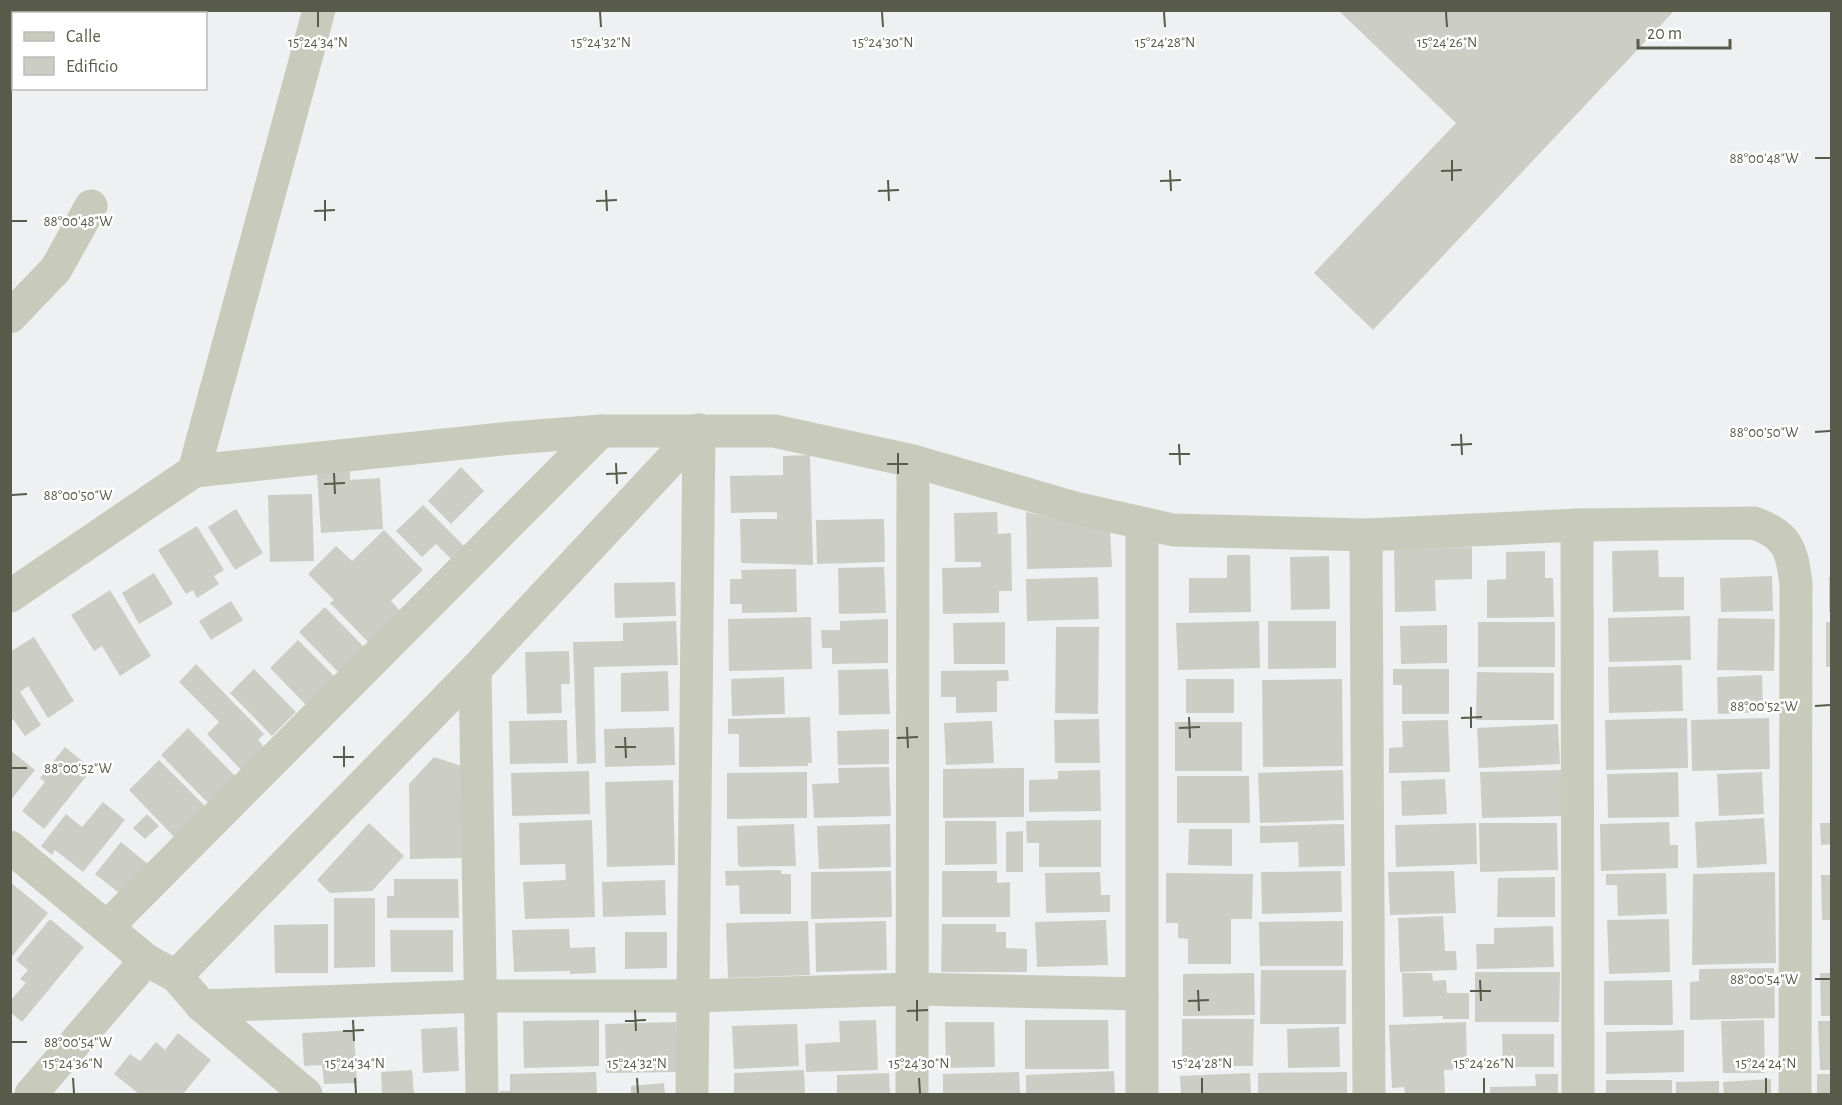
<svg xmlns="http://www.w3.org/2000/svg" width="1842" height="1105" viewBox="0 0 1842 1105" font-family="'Alegreya Sans',sans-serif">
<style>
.building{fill:#cccec6}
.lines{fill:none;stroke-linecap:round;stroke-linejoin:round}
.minor{stroke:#c8cbbc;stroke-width:33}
.ticks{fill:none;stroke:#585b49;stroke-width:2}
.ticks-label{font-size:15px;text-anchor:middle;fill:#585b49;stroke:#fff;stroke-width:5;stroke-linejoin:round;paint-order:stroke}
</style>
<rect width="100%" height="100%" fill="#eff0f1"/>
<!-- building -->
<g class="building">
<path d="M1338 10H1675L1373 330 1314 273 1456 123Z"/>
<path d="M810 455 813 565 741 563 740 519H777V512L731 513 730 476 783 475V456Z"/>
<path d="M461 467 484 491 451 524 428 501Z"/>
<path d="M350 471V480L380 478 383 529 321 533 317 474Z"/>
<path d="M312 494 314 561 270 562 268 495Z"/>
<path d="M423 505 465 547 452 560 436 544 422 557 396 531Z"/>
<path d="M236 509 263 553 235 570 208 527Z"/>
<path d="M997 512 998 534 1011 533 1012 591H999V613L943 614 942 568 981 567V562H955L954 513Z"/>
<path d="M1026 512 1110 531 1112 567 1027 569Z"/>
<path d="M884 519 885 562 817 564 816 520Z"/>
<path d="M197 526 224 570 214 576 219 584 197 598 193 590 186 594 158 550Z"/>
<path d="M384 530 423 570 391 601 403 614 371 645 330 603 334 600 308 574 336 546 352 561Z"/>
<path d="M1472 547V579L1435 580 1436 611 1395 612 1394 549Z"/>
<path d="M1658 550 1659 577H1684V610L1613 612 1612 551Z"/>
<path d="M1545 551V578H1553L1554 617 1487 618V580L1506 579V552Z"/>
<path d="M1227 555H1250L1251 612 1189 613V578H1227Z"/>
<path d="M1329 556 1330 609 1291 610 1290 557Z"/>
<path d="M884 567 886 613 839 614 838 568Z"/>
<path d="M796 569 797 612 742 613V604H730V579H742L741 570Z"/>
<path d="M154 573 173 604 139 624 122 593Z"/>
<path d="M1772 576 1773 611 1721 612 1720 578Z"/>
<path d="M1098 577 1099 619 1027 621 1026 579Z"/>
<rect x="1829" y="577" width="3" height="35"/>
<path d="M675 582 676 616 615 618 614 583Z"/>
<path d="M110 590 151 656 120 676 102 646 94 651 71 615Z"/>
<path d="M231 601 243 620 211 640 199 621Z"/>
<path d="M325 607 368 651 342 676 299 632Z"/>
<path d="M1690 616 1691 660 1609 662 1608 618Z"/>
<path d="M811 617 812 669 729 671 728 619Z"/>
<path d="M1718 618 1775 619 1774 671 1717 670Z"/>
<path d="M888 619V663L832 664V648H822L821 630H840V621Z"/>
<path d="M676 621 678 665 594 667 596 763 577 764 573 642 623 641V623Z"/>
<path d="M1259 621 1260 668 1178 670 1176 623Z"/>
<path d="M1268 621H1336V668L1268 669Z"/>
<path d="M1005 622V664H954L953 623Z"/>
<rect x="1478" y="622" width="77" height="45"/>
<rect x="1826" y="622" width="6" height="45"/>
<path d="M1447 625V663L1401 664 1400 626Z"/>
<path d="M1056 627H1099L1098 714 1055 713Z"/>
<path d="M34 637 74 701 48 718 28 686 20 692 41 725 25 736 13 719 10 721V652Z"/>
<path d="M298 640 339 681 311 710 270 668Z"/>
<path d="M569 651 570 684H561L562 713 527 714 525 652Z"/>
<path d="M196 664 264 734 258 740 265 748 242 771 207 734 219 722 179 682Z"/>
<path d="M1682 665 1683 711 1609 713 1608 667Z"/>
<path d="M254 669 296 712 272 736 230 693Z"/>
<path d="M888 669 890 714 839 715 838 670Z"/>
<path d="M1393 669H1449V714H1402V685H1393Z"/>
<path d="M1008 670 1009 681H997V712L956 713V697H941V671Z"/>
<path d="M668 671 669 711 621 712V673Z"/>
<path d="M1477 672 1554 673V720H1476Z"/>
<path d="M1762 675 1763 712 1718 714 1717 677Z"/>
<path d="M784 677 785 714 732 716 731 679Z"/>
<rect x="1186" y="679" width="48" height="34"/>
<path d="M1342 679 1343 766 1263 767 1262 680Z"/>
<path d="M810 717 812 763H808V766L739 767V734H728V719Z"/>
<path d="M1687 718 1688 768 1606 770 1605 720Z"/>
<path d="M1769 718 1770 769 1692 771 1691 720Z"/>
<path d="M1099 719 1100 763H1055L1054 720Z"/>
<path d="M567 720 568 763 510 764 509 721Z"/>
<path d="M1448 720 1450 772 1389 773V748L1403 747 1402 721Z"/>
<path d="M992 721 994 763 946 765 944 723Z"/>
<rect x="1175" y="722" width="67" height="49"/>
<path d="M1558 724 1560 764 1479 768 1477 728Z"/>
<path d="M674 727 675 765 605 767 604 729Z"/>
<path d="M188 728 239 780 212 807 161 755Z"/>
<path d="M889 729V764L838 765 837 731Z"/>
<path d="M65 747 92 769 44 829 22 811 45 782 40 778Z"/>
<path d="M10 750 35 770 10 801Z"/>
<path d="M434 757 462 766 463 858 410 859 409 784Z"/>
<path d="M159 760 208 809 177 840 129 790Z"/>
<path d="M889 767 891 816 814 818 812 784 839 783 838 768Z"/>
<path d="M1024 768V817L943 818V769Z"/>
<path d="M1100 770 1101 811 1029 812V780L1058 779V771Z"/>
<path d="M1343 770 1344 820 1260 823 1258 773Z"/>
<path d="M1563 770 1564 816 1482 818 1480 772Z"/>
<path d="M589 771 590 814 512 816 511 773Z"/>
<path d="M807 772V818L727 819V773Z"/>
<path d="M1678 772 1679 817 1608 818 1607 774Z"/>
<path d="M1762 772 1764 814 1719 816 1717 774Z"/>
<path d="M1177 776H1249L1250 823H1177Z"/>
<path d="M1445 779 1447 814 1402 816 1401 781Z"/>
<path d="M673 780 675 865 607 867 605 782Z"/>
<path d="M103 802 125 820 83 872 55 850 52 855 41 846 66 814 82 827Z"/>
<path d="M147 814 159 826 145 839 133 828Z"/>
<path d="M1764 818 1767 864 1697 868 1695 822Z"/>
<path d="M592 820 595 917 525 919 523 882 566 880 565 864 520 865 519 823Z"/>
<path d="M1101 820V867H1039V843H1027L1026 821Z"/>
<path d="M945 821H996L997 864 945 865Z"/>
<path d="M1669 822 1670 845H1678V868L1601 871 1600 824Z"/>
<path d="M369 823 404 856 372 891 330 893 317 880Z"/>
<path d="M1476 823 1477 864 1396 867 1395 825Z"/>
<path d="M1479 823H1557L1558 870 1480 872Z"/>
<path d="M1820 823H1832V844L1821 845Z"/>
<path d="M794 824 796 866 741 867 738 865 737 826Z"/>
<path d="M890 824 891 867 819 869 817 826Z"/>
<path d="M1344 824 1345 866 1299 867 1298 842 1260 843V826Z"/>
<path d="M1189 829H1232V866L1188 865Z"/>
<path d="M1023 831V872H1006V832Z"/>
<path d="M121 842 149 865 124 897 95 874Z"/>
<path d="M781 870V874H791V914H740L739 885 726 886 725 871Z"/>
<path d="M891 871 892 917 811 919V872Z"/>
<path d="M942 871H997V883L1010 882V917H942Z"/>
<path d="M1341 871 1342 912 1262 914 1261 872Z"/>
<path d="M1454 871 1456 913 1390 915 1388 872Z"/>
<path d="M1100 872 1101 895H1110V912L1046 913 1045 873Z"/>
<path d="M1775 872 1776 963 1692 965 1693 874Z"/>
<path d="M1166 873 1253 874 1252 919H1231V964H1188V939L1178 938V923H1166Z"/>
<path d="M1666 873 1667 914 1618 916 1617 885H1606V874Z"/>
<path d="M1821 875H1832V920H1822Z"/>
<path d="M1555 877V917H1497L1498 878Z"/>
<path d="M394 879H458L459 918H387V896H394Z"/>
<path d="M665 880 666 915 603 917 602 882Z"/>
<path d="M10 882 48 913 10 959Z"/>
<path d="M334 898H375V967L334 968Z"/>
<path d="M1443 916 1445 951H1456L1457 970 1400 972 1398 918Z"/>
<path d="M50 919 84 947 22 1022 10 1012V1001L26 983 20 979 28 970 16 960Z"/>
<path d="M1669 919 1670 972 1609 974 1607 920Z"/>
<path d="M1106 920 1108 965 1037 967 1035 922Z"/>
<path d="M808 921 810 975 728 978 726 923Z"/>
<path d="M886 921 887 970 816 972 815 923Z"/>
<path d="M1343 921V966H1260L1259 922Z"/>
<path d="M328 924V973H275L274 925Z"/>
<path d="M942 924H996V932H1006V948L1027 949V972H941Z"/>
<path d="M1553 926 1554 967 1477 969 1476 944H1494V928Z"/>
<path d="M569 929 570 948 595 947 596 973 570 974V971L514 972 512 930Z"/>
<path d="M390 930H453V972H391Z"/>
<path d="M625 932H667V968L625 969Z"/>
<path d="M1774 968 1775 1018 1690 1020V982L1699 981V969Z"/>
<path d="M1261 970H1346V1024H1260Z"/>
<path d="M1475 972H1560L1559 1022H1475Z"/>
<path d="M1254 973 1255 1015 1183 1016V974Z"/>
<path d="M1402 973H1432L1433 981 1446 980 1447 993H1469V1019H1443V1016L1403 1017Z"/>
<path d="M1820 973H1832V1016H1821Z"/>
<path d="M1672 980 1673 1025H1604V981Z"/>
<path d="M1182 1019H1254L1253 1066H1182Z"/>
<path d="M599 1020V1066L524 1068 523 1021Z"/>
<path d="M876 1020 878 1070 806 1072 805 1044 840 1042 839 1021Z"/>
<path d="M1025 1020H1108L1109 1069H1025Z"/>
<path d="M1764 1020 1765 1073H1723L1721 1021Z"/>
<path d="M1818 1021H1832V1070H1820Z"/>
<path d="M676 1022 677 1072 606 1073 605 1024Z"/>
<path d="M945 1022H994L995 1067 946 1068Z"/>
<path d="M1466 1022 1467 1069 1444 1070 1445 1094H1405L1404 1087 1392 1088 1389 1025Z"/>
<path d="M797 1024 799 1066 734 1069 732 1026Z"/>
<path d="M457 1027 459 1071 423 1073 421 1029Z"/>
<path d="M1339 1027 1340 1067 1288 1068 1287 1029Z"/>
<path d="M354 1030 357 1083 324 1084 322 1065 304 1066 302 1033Z"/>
<path d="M1684 1030V1072L1606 1074V1032Z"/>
<path d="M178 1033 211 1060 183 1094H139L114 1074 130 1054 140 1061 156 1042 165 1050Z"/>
<path d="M1502 1034H1554V1067H1503Z"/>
<path d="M412 1070 414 1094H382L381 1072Z"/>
<path d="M804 1070 805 1094H734V1073Z"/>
<path d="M1114 1071 1115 1094H1026V1075Z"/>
<path d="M596 1072 597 1094H500V1091H510V1074Z"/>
<path d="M1019 1072 1020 1094H943V1074Z"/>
<path d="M1347 1072V1094H1258V1073Z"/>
<path d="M889 1073 890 1094H837V1075Z"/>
<path d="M1250 1073 1251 1094H1181L1180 1076Z"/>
<path d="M1535 1074H1558V1094H1490V1087L1536 1086Z"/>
<rect x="1817" y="1074" width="15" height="20"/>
<path d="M1771 1079V1094H1724L1723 1082Z"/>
<rect x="1606" y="1080" width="66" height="14"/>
<path d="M1719 1081V1094H1676V1082Z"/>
<path d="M664 1083 665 1094H631V1086Z"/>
</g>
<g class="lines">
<!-- minor -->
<g class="minor">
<path d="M10 317 56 269 91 206"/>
<path d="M194 471 512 438 601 431H774L913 461 1075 508 1173 530 1366 535 1577 525 1754 523C1788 535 1792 550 1796 584L1795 1094"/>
<path d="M1577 525 1578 1094"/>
<path d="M1366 535 1369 1094"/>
<path d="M10 596 194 471 319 10"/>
<path d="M475 670 482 1094"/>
<path d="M10 847 146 960 176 976 202 1006 306 1094"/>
<path d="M108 926 601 431"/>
<path d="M176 976 475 670 699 430"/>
<path d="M202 1006 481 996H692L912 989 1142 994"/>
<path d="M31 1094 146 960"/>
<path d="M692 1094 699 430"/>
<path d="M912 1094 913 461"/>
<path d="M1142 1094V525"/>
</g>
</g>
<!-- ticks -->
<path class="ticks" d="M318 12V27M600 12 601 27M882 12 883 27M1164 12 1165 27M1446 12 1447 27M1815 158H1830M1452 160V181M1170 170 1171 191M1441 171 1462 170M888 180 889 201M1160 181 1181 180M606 190 607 211M878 191 899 190M325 200V221M596 201 617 200M314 211 335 210M12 221H27M1815 432 1830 431M1461 434 1462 455M1179 444 1180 465M1451 445 1472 444M898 453V474M1169 454H1190M616 463 617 484M887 464H908M334 473 335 494M606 474 627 473M324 484 345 483M12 495 27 494M1815 706 1830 705M1471 707V728M1189 717 1190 738M1461 718 1482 717M907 727 908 748M1179 728 1200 727M625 737 626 758M897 738 918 737M344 746V767M615 747H636M333 757H354M12 768H27M1815 979H1830M1480 980 1481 1001M1198 990 1199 1011M1470 991H1491M917 1000V1021M1188 1001 1209 1000M635 1010 636 1031M907 1011 928 1010M353 1020 354 1041M625 1021 646 1020M343 1031 364 1030M12 1042H27M73 1078 74 1093M355 1078 356 1093M637 1078 638 1093M919 1078 920 1093M1202 1078V1093M1484 1078V1093M1766 1078V1093"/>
<g class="ticks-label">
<text x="318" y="47">15°24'34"N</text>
<text x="601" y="47">15°24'32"N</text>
<text x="883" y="47">15°24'30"N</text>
<text x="1165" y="47">15°24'28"N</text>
<text x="1447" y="47">15°24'26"N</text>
<text x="1764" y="163">88°00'48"W</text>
<text x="78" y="226">88°00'48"W</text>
<text x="1764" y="437">88°00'50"W</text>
<text x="78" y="500">88°00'50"W</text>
<text x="1764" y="711">88°00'52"W</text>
<text x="78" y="773">88°00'52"W</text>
<text x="1764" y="984">88°00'54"W</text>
<text x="78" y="1047">88°00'54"W</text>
<text x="73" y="1068">15°24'36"N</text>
<text x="355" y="1068">15°24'34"N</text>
<text x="637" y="1068">15°24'32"N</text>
<text x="919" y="1068">15°24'30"N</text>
<text x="1202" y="1068">15°24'28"N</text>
<text x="1484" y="1068">15°24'26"N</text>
<text x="1766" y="1068">15°24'24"N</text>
</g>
<!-- border -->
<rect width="1842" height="1105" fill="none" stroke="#585b49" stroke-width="24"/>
<!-- legend -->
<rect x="12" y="12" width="195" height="78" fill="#ffffff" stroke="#bcbdb6" stroke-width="1.5"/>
<rect x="24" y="32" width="30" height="9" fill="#c8cbbc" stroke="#bcbdb6" stroke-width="1.5"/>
<text x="66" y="42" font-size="18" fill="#585b49">Calle</text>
<rect x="24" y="57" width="30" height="18" fill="#cccec6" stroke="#bcbdb6" stroke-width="1.5"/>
<text x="66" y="72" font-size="18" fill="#585b49">Edificio</text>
<!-- scale -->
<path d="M1638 39v9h92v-9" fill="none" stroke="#585b49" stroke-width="3"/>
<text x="1647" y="39" font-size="18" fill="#585b49" stroke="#ffffff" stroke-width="4.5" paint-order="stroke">20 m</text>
</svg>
